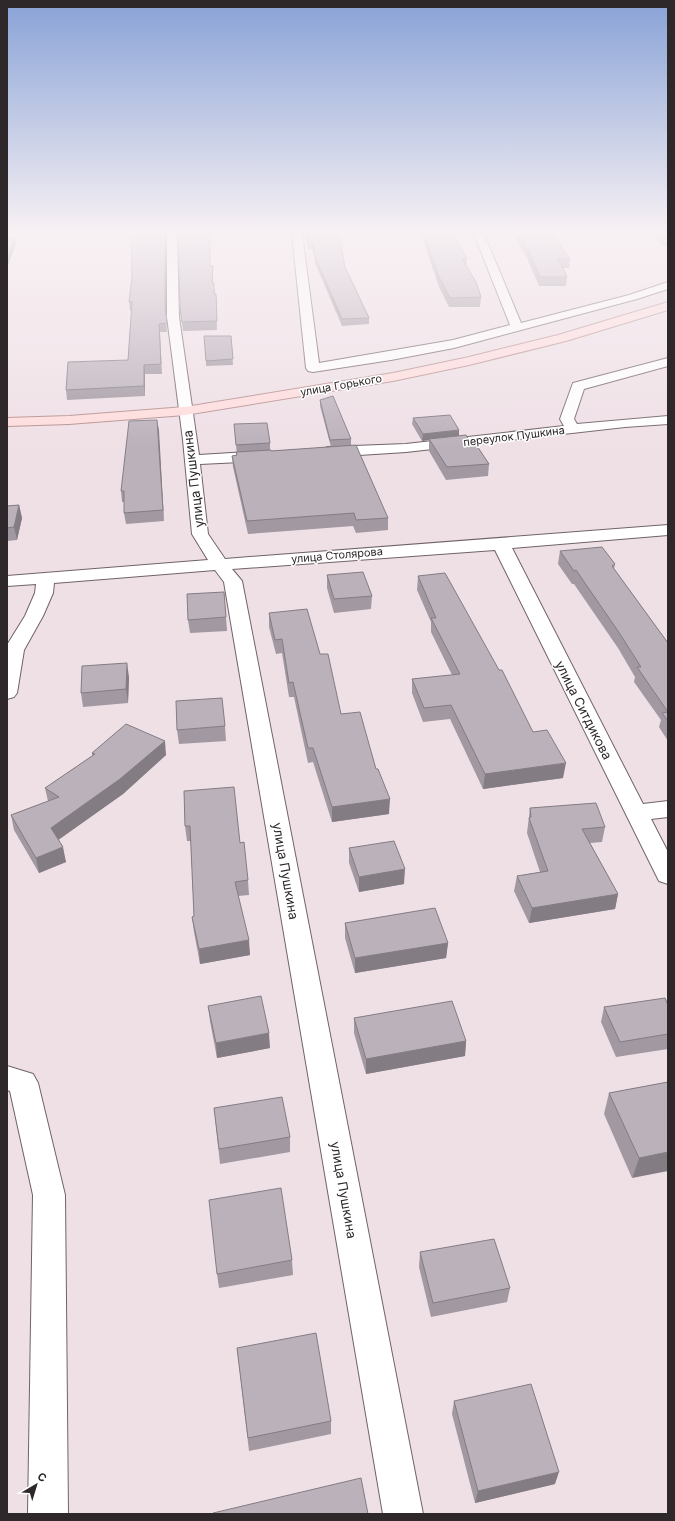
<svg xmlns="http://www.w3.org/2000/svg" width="675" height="1521" viewBox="0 0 675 1521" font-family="Inter,sans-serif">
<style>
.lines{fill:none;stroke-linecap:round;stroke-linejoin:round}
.minor-casing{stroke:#706368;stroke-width:2}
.major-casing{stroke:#b68f8f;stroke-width:2}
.minor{fill:#fff;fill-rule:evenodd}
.major{fill:#fdd;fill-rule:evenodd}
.wall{fill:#a198a1}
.shaded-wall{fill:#837c83}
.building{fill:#bbb1bb;stroke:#837c83}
.labels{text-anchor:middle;stroke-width:3;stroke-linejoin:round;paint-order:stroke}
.far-street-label{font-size:11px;fill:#2e282a;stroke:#fff}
.street-label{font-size:13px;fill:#2e282a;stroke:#fff}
</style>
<rect width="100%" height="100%" fill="#efe0e6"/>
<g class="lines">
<!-- minor casing -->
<g class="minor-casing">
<g id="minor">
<path d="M167 234H177L179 317 199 455 262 451 267 453 270 456 267 459 262 461 200 464 208 534 225 559 668 525V535L512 548 643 804 668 801V817L651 819 668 852V884L659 881 656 875 495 550 232 569 242 581 423 1514H383L224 582 215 570 54 583 53 593 43 616 24 650 17 693 14 697 7 699V645L25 616 35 593 36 584 7 586V576L208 560 192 534 183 440 167 317Z"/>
<path d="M292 234H302L319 363 453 340 510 325 474 234H484L521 323 629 295 668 282V289L637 299 454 348 391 360 313 372 308 371 306 368Z"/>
<path d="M668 358V366L584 389 574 419 577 424 668 416V424L625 427 406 452 328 457 323 455 320 452 323 449 328 447 406 444 564 426 560 419 573 383Z"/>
<path d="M7 1066 33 1074 38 1083 65 1195 68 1514H28L33 1195 10 1091 7 1090Z"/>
</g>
</g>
<!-- major casing -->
<g class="major-casing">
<path id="major" d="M668 302V310L566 341 469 365 393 381 185 415 69 424 7 426V418L69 416 185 407 393 373 469 357 558 335Z"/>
</g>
<!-- minor -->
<use href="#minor" class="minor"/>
<!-- major -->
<use href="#major" class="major"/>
</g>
<!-- wall -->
<g class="wall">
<path d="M178 234H210V266H213V283L215 294H216L217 330 183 331 180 308Z"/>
<path d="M306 234H339L345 267 369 318V324L342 326 315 263 313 249H308Z"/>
<path d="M421 234H455L458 242 467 259 466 266 481 297 480 307H449L439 287Z"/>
<path d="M514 234H551L570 259 569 268H563L567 277 566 286H539L528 261V259L517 242V239Z"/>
<path d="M652 234H668V246H663Z"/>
<path d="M132 277 166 315 167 332H160L162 374H145V396L67 400 66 390 128 360 132 311H130L129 302Z"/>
<path d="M231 336 233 365 206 366V361Z"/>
<path d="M320 400 351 439V445L388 518V530L356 533 353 526 248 534 233 467 232 456 237 455 234 424 270 443V450L271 451 331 447 320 406Z"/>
<path d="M413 418 459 435 471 443 489 464 488 476 446 480 429 451V440L422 441 412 424Z"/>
<path d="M157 420 164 521 126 524 124 513V502H122L121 491Z"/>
<path d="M19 505 22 518 17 540 7 541V506Z"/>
<path d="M560 551 615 564 614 569 668 643V741L659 727 661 720 634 682 635 677 618 648 574 584H572L558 564Z"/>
<path d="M327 575 372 596 371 609 334 613 327 588Z"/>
<path d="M418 576 533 732 563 778 483 789 450 719 423 722 412 693V679L452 675 431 632V622L417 590Z"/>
<path d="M269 613 320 654 341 714 389 814 332 822 313 762 308 763 294 697H289L282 653 276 654 269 627Z"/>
<path d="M226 617 227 631 190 633 188 620Z"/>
<path d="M129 677 128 703 83 707 81 693Z"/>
<path d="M225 726 226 741 179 744 177 730Z"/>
<path d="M92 753 166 755 123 794 58 840 66 862 39 873 14 830 11 815 48 801 45 788 92 756Z"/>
<path d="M184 791 240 843 248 880 249 895 238 896 250 955 200 964 194 932 192 917 194 916 191 841H187L185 826Z"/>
<path d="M530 808 605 827 602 842 590 843 618 894 615 909 529 923 514 891 517 876 540 872 527 833Z"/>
<path d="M349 848 404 884 359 892 349 863Z"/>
<path d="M345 923 448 943 446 958 355 973 345 938Z"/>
<path d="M668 1005V1049L616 1057 601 1022 604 1007Z"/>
<path d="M208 1006 270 1048 217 1058 210 1021Z"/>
<path d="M354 1018 466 1041 465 1056 366 1074 354 1033Z"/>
<path d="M668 1082 632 1178 604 1114 609 1093Z"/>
<path d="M214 1108 290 1137V1152L220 1164Z"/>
<path d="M420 1252 510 1288 507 1302 431 1317 419 1267Z"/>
<path d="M292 1260 293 1275 219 1288 217 1274Z"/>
<path d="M237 1348 331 1421V1434L249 1451Z"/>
<path d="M454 1401 555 1484 475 1503 452 1414Z"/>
</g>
<!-- shaded-wall -->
<g class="shaded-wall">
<path d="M165 234H166V317L165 308Z"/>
<path d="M15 238 16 244 7 268V258Z"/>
<path d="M213 266V291L212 283Z"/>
<path d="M216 294 217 303V330V321Z"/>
<path d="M144 365 145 374V396L144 386Z"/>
<path d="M157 420 159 430 164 521 163 510Z"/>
<path d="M459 430V436L429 439V440L422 441 423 434Z"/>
<path d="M19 505 22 518 17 540 14 527Z"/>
<path d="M127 663 129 677 128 703 126 689Z"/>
<path d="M165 741 166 755 123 794 54 843 51 828Z"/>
<path d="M566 763 563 778 483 789 485 774Z"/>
<path d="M390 799 389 814 332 822V807Z"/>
<path d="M63 847 66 862 39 873 36 858Z"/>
<path d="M405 869 404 884 359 892V877Z"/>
<path d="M618 894 615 909 529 923 532 908Z"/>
<path d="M249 940 250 955 200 964 199 949Z"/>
<path d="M448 943 446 958 355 973V958Z"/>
<path d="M269 1033 270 1048 217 1058 216 1043Z"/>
<path d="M466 1041 465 1056 366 1074V1059Z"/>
<path d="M668 1152V1171L632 1178 639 1158Z"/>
<path d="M559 1472 555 1484 475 1503 478 1491Z"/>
</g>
<!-- building -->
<g class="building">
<path d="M131 234H165V308L167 323 159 324 161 364 144 365V386L66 390 68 362 128 360 132 302H129L132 277Z"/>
<path d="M178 234H210V266H213L212 283H214V294H216L217 321 182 322 180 308Z"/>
<path d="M307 234H339L345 267 369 318 342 319 315 257 313 243H308Z"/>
<path d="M424 234H455L458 242 467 259H462L476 282 481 297 450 298 439 277Z"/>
<path d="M518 234H551L570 259H558L567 277H540L529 252H530Z"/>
<path d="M659 234H668V239H664Z"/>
<path d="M7 238H15L7 258Z"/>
<path d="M204 336H231L233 359 206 361Z"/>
<path d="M333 396 351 439 330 440 320 400Z"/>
<path d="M450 415 459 430 423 434 413 418Z"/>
<path d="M157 420 163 510 124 513V491H121L129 421Z"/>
<path d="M267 423 270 443 236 445 234 424Z"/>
<path d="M466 435 471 443H475L489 464 447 467 429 439Z"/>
<path d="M356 445 388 518 356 520 354 513 247 521 232 456 237 455 236 452 271 450V451Z"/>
<path d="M19 505 14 527 7 528V506Z"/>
<path d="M602 547 615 564 612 566 668 643V712L637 667H641L620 634 576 570 574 571 560 551Z"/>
<path d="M363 572 372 596 334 599 327 575Z"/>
<path d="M445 573 499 670H502L533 732 547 730 566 763 485 774 451 705 424 708 412 679 460 674 431 618H436L418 576Z"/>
<path d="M224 592 226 617 188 620 187 594Z"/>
<path d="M307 609 320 654H328L341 714 360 712 376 769H378L390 799 332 807 313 748H308L293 682 289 683 282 639 275 640 269 613Z"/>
<path d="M127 663 126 689 81 693 82 666Z"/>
<path d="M222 698 225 726 177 730 176 701Z"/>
<path d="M668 712V721L662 713Z"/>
<path d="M126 724 165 741 120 779 51 828 63 847 36 858 11 815 59 797 45 788 95 754 92 753Z"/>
<path d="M234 787 240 843 244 842 248 880 235 882 249 940 199 949 192 917 194 916 190 826H185L184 791Z"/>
<path d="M596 803 605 827 582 829 618 894 532 908 517 876 548 871 529 818 531 817 530 808Z"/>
<path d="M394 841 405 869 359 877 349 848Z"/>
<path d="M435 908 448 943 355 958 345 923Z"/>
<path d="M261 996 269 1033 216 1043 208 1006Z"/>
<path d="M665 998 668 1005V1034L620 1042 604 1007Z"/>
<path d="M452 1001 466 1041 366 1059 354 1018Z"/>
<path d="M668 1082V1152L639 1158 609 1093Z"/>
<path d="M282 1097 290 1137 219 1149 214 1108Z"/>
<path d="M281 1188 292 1260 217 1274 209 1200Z"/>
<path d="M494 1239 510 1288 433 1303 420 1252Z"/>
<path d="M316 1333 331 1421 248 1438 237 1348Z"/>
<path d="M531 1384 559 1472 478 1491 454 1401Z"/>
<path d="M361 1478 368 1514H213V1513Z"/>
</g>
<!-- sky -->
<linearGradient id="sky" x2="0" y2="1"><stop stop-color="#88a2d6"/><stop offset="0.52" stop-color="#f8f1f4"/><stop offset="1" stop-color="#f8f1f4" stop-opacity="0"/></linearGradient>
<rect width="675" height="447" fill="url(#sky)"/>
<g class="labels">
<!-- far-street labels -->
<g class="far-street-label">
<text transform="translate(341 385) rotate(-10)" y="4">улица Горького</text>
<text transform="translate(514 436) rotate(-7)" y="4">переулок Пушкина</text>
<text transform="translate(337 555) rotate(-5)" y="4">улица Столярова</text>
</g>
<!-- street labels -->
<g class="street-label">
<text transform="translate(193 479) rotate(-97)" y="5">улица Пушкина</text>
<text transform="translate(584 710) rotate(63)" y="5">улица Ситдикова</text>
<text transform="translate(286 871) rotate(80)" y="5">улица Пушкина</text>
<text transform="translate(344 1190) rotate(80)" y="5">улица Пушкина</text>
</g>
</g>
<!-- border -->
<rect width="675" height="1521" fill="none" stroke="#2e282a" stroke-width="16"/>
<!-- north arrow -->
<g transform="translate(36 1485) rotate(38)" stroke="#ffffff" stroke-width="3" paint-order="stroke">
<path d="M0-3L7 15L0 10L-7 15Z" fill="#2e282a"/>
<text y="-6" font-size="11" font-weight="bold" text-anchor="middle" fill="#2e282a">С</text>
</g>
</svg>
